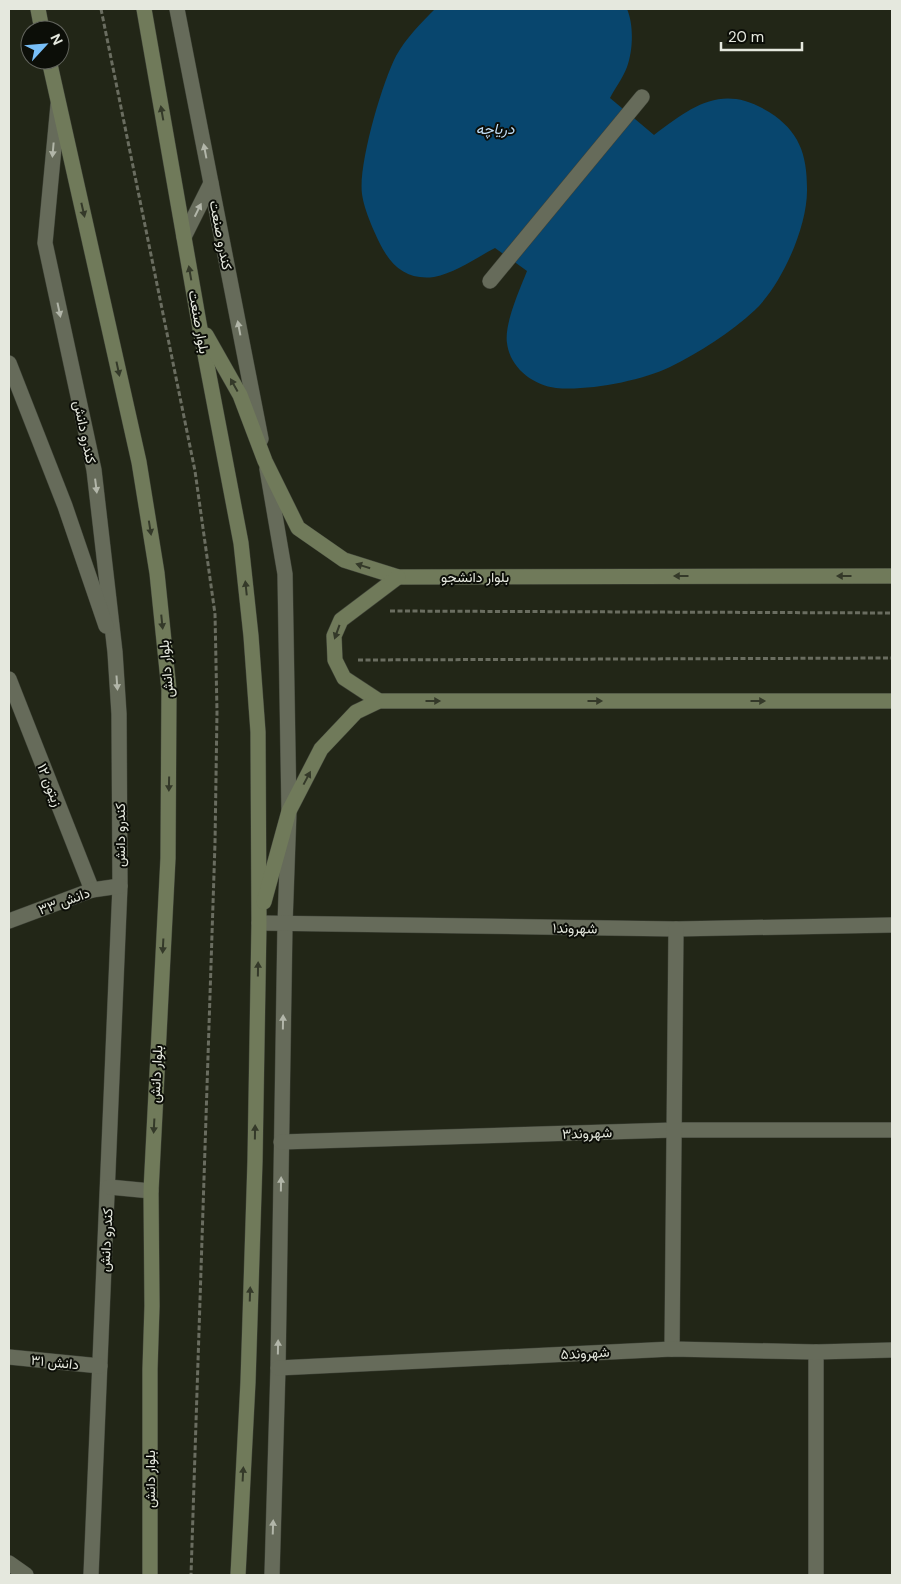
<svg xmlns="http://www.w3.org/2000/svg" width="901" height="1584" viewBox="0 0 901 1584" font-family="'DM Sans',Vazirmatn,sans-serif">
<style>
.water{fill:#08466e}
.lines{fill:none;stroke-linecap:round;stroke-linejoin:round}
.street-casing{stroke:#3f4338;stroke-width:16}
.secondary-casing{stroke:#3f4338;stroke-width:16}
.path{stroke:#6a6d60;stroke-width:3;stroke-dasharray:5 2.5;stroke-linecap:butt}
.street{stroke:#666b5a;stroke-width:15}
.secondary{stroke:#707a5a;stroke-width:15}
.oneway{fill:#343929}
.oneway2{fill:#b2b6a9}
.labels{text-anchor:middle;stroke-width:4;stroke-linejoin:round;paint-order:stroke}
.street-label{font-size:14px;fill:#e5e8de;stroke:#0c0e08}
.water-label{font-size:15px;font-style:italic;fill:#c1dff9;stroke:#0c0e08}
</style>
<rect width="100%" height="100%" fill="#222617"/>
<!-- water -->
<path class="water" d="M435 9H627C634 25 633 51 627 67 623 78 615 88 610 98L654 135C693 106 722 83 769 112 799 131 807 154 807 188 808 226 782 284 755 310 730 333 700 352 670 367 641 381 588 391 556 388 533 385 510 368 507 343 504 324 520 289 527 271L495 248C476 258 455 273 434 277 411 280 395 270 384 251 376 237 364 210 362 194 358 165 382 83 396 56 406 38 421 23 435 9Z"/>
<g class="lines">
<!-- street casing -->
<g class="street-casing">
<g id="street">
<path d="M177 9 261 439"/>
<path d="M58 105 45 243 94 470 115 652 119 714 120 886 91 1575"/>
<path d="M184 237 211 183"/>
<path d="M490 281 642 97"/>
<path d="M9 363 65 506 106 626"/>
<path d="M267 469 285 574 289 811 285 924 278 1368 272 1575"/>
<path d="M9 679 92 890"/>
<path d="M9 921 92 890 120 886"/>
<path d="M259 923 676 929 892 925"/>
<path d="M281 1142 674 1130H892"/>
<path d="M109 1187 151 1191"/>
<path d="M672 1349 676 929"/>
<path d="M816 1352V1575"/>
<path d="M9 1357 100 1366"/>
<path d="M278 1368 672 1349 816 1352 892 1350"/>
<path d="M9 1563 26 1575"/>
</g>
</g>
<!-- secondary casing -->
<g class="secondary-casing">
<g id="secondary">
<path d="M38 9 42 30"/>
<path d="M144 9 199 323 241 543 251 636 258 732 259 923 255 1161 248 1382 238 1575"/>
<path d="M49 60 139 462 157 573 169 690 168 858 151 1191 152 1306 150 1369V1575"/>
<path d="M206 335 240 395 265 461 298 528 344 560 398 577 892 576"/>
<path d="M379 701 344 678 335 660 334 636 341 620 398 577"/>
<path d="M264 902 289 811 321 749 356 712 379 701H892"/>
</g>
</g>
<!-- path -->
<g class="path">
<path d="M101 9 195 471 215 614 217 712 215 843 191 1575"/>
<path d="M390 611 892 613"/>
<path d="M358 660 892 658"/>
</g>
<!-- street -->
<use href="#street" class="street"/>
<!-- secondary -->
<use href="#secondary" class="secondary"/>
</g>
<!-- one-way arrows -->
<defs><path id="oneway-solid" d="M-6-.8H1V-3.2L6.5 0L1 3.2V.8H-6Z" transform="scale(1.25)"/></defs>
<g class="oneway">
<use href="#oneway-solid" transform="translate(162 113) rotate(-100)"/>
<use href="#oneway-solid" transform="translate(83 210) rotate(77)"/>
<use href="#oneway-solid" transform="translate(190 273) rotate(-100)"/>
<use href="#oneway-solid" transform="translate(118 369) rotate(78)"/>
<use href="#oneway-solid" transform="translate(234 385) rotate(-119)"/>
<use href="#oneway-solid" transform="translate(150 528) rotate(81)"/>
<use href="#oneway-solid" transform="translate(363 566) rotate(-163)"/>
<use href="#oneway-solid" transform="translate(681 576) rotate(180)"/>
<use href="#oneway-solid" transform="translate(844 576) rotate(180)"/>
<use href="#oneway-solid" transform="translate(246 588) rotate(-96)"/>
<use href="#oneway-solid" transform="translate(162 622) rotate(84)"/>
<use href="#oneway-solid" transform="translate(337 632) rotate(110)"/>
<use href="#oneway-solid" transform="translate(433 701)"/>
<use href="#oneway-solid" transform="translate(595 701)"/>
<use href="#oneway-solid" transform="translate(758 701)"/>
<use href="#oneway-solid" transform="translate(307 778) rotate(-62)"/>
<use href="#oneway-solid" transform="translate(169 784) rotate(91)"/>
<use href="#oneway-solid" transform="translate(163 946) rotate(93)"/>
<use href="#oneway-solid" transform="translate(258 969) rotate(-89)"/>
<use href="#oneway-solid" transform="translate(154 1126) rotate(93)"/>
<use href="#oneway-solid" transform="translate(255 1132) rotate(-89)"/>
<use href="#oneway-solid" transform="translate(250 1294) rotate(-88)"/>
<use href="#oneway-solid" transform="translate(243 1474) rotate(-87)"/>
</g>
<g class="oneway2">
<use href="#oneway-solid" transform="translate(53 150) rotate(95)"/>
<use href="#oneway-solid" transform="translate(205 151) rotate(-101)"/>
<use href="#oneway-solid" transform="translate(198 210) rotate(-64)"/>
<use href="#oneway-solid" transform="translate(59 310) rotate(78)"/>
<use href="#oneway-solid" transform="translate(239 328) rotate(-101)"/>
<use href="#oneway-solid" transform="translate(96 486) rotate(83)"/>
<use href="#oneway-solid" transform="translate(117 683) rotate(86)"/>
<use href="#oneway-solid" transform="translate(283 1022) rotate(-89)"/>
<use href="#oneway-solid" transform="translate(281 1184) rotate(-89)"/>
<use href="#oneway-solid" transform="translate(278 1347) rotate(-89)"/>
<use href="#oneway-solid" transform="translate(273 1527) rotate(-88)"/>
</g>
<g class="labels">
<!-- street labels -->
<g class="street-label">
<text transform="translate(221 235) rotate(79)" y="5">کندرو صنعت</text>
<text transform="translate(199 322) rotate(80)" y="5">بلوار صنعت</text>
<text transform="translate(85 432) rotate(78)" y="5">کندرو دانش</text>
<text x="475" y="582">بلوار دانشجو</text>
<text transform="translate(166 669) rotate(-95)" y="5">بلوار دانش</text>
<text transform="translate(50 785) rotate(68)" y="5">زیتون ۱۲</text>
<text transform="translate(120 835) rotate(-90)" y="5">کندرو دانش</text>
<text transform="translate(64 901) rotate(-20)" y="5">دانش ۳۳</text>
<text transform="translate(575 928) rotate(1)" y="5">شهروند۱</text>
<text transform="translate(156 1074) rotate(-87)" y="5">بلوار دانش</text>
<text transform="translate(587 1133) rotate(-2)" y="5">شهروند۳</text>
<text transform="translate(106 1240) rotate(-87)" y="5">کندرو دانش</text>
<text transform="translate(585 1353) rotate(-3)" y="5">شهروند۵</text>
<text transform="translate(55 1362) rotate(6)" y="5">دانش ۳۱</text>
<text transform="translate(150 1479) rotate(-90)" y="5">بلوار دانش</text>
</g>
<!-- water labels -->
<g class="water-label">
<text x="495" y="134">دریاچه</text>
</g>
</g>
<!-- border -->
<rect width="901" height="1584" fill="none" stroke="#e5e8de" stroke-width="20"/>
<!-- north arrow -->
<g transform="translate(45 45) rotate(64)"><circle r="24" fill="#0c0e08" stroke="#63655e"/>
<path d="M0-4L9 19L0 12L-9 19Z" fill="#78bff8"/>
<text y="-8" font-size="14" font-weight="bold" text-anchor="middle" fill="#e5e8de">N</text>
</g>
<!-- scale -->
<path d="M721 42v8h81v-8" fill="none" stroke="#e5e8de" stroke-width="2.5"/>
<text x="728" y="42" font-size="15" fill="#e5e8de" stroke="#0c0e08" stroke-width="4" paint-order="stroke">20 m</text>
</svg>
